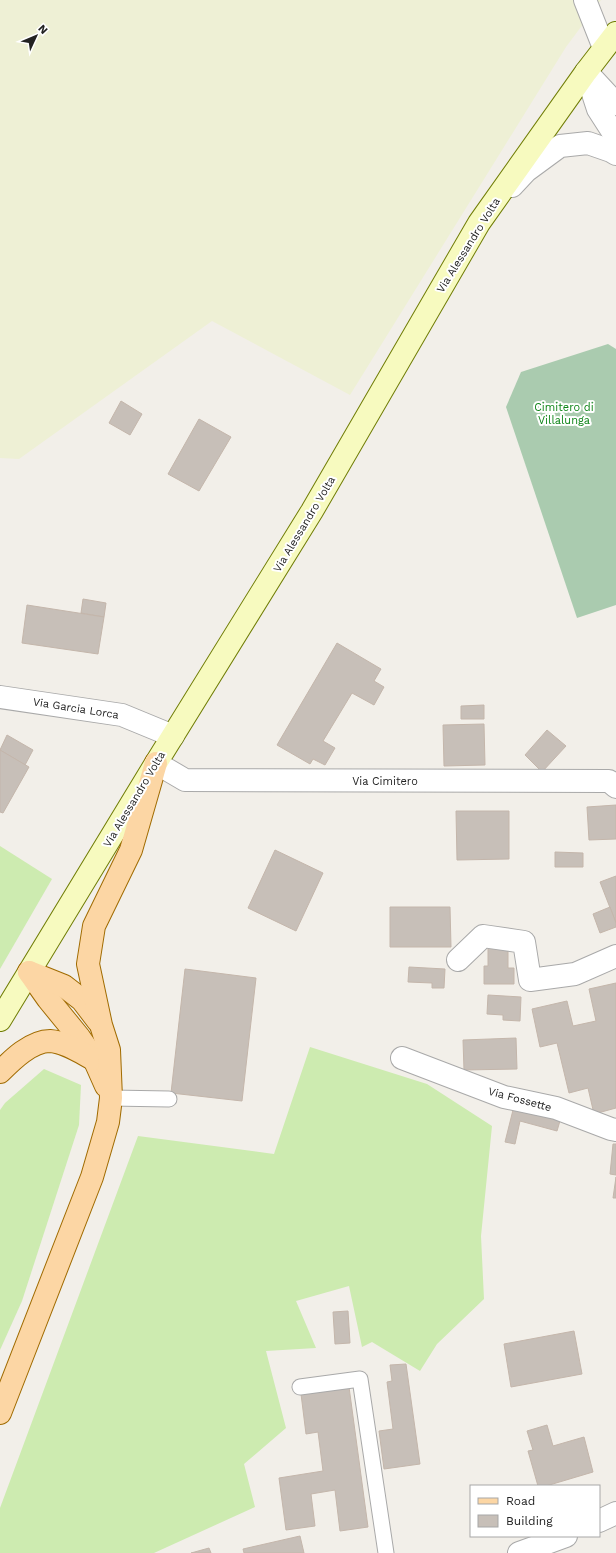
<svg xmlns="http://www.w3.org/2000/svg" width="616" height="1553" viewBox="0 0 616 1553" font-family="'Work Sans',sans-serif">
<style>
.farmland{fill:#eef0d5}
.grass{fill:#cdebb0}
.cemetery{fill:#aacbaf}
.building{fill:#c7bfb8;stroke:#c4b6ab}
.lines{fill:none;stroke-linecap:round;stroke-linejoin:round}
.lane-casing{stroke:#a9a9a9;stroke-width:17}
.street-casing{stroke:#a9a9a9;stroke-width:24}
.secondary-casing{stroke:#707d05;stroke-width:24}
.primary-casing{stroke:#a06b00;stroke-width:24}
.lane{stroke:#fff;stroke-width:15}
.street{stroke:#fff;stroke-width:22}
.secondary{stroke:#f7fabf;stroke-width:22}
.primary{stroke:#fcd6a4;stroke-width:22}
.labels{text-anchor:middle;stroke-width:4;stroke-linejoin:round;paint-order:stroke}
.street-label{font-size:11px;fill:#222;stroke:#fff}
.park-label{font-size:11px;fill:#0c8416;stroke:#fff}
</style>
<rect width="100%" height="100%" fill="#f2efe9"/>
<!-- farmland -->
<path class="farmland" d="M0 0H601L566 47 350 395 212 321 19 459 0 458Z"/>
<!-- grass -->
<g class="grass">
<path d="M0 846 52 879 0 969Z"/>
<path d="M310 1047 427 1084 492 1126 481 1236 484 1299 437 1344 420 1371 372 1342 362 1347 349 1286 296 1301 316 1348 266 1351 286 1428 244 1464 255 1507 154 1553H0V1508L138 1136 274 1154Z"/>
<path d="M44 1069 81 1085 79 1125 22 1301 0 1350V1110L5 1103Z"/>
</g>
<!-- cemetery -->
<path class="cemetery" d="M608 344 616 349V605L577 618 506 407 521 372Z"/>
<!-- building -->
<g class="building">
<path d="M121 401 142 414 130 435 109 423Z"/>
<path d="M199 419 231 437 199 491 168 474Z"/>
<path d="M83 599 106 603 104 617 81 613Z"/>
<path d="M27 605 104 617 98 654 22 643Z"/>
<path d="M337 643 381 669 374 681 384 687 374 705 352 693 323 741 335 748 325 765 313 759 310 764 277 745Z"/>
<path d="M484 705V719H461V706Z"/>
<path d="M484 724 485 765 444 766 443 725Z"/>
<path d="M547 730 566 746 542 772 525 755Z"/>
<path d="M7 735 33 750 25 765 0 750Z"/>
<path d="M0 750 29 767 3 813 0 812Z"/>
<path d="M616 805V839L589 840 587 807Z"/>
<path d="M456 811H509V859L457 860Z"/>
<path d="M275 850 323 873 296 931 248 908Z"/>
<path d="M555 852 583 853V867H555Z"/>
<path d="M616 876V923L600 882Z"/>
<path d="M390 907H450L451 947H390Z"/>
<path d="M610 907 616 923V927L600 933 593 914Z"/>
<path d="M488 944H508V968H514V984H484V966H488Z"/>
<path d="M409 967 445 969 444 988H432V983L408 982Z"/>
<path d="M185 969 256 978 242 1101 171 1093Z"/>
<path d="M616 983V1108L594 1114 588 1088 569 1093 557 1043 540 1047 532 1009 567 1001 573 1026 596 1021 589 989Z"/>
<path d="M488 995 521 997 520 1021 503 1020V1015L487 1014Z"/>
<path d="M516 1038 517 1069 464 1070 463 1040Z"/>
<path d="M515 1102 562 1114 557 1131 520 1121 515 1144 505 1142Z"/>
<path d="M613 1144H616V1175L610 1174Z"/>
<path d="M616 1177V1198H613Z"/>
<path d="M348 1311 350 1343 335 1344 333 1312Z"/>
<path d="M574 1331 582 1374 511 1387 504 1344Z"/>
<path d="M406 1364 420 1464 384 1469 379 1431 393 1429 387 1382 392 1381 390 1365Z"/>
<path d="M349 1387 368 1527 340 1531 335 1490 311 1494 315 1526 286 1530 279 1478 323 1471 318 1432 306 1434 301 1394Z"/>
<path d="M547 1425 553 1446 584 1437 593 1472 546 1486H538L528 1451 533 1450 527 1431Z"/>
<path d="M300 1536 304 1553H244L243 1549Z"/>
<path d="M209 1548 211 1553H191Z"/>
</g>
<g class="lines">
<!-- lane casing -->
<g class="lane-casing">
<g id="lane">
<path d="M111 1098 169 1099"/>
<path d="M300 1387 360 1379 386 1553"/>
</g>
</g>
<!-- street casing -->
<g class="street-casing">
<g id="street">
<path d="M585 0 604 48"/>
<path d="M586 72 598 109 616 137"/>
<path d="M591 77 616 104"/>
<path d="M512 186 526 171 560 146 588 143 611 151 616 154"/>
<path d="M0 697 122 715 173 736"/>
<path d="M156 763 185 780 609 781 616 787"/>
<path d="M458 960 483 936 524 942 530 980 575 974 616 956"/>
<path d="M402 1058 504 1097 556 1108 611 1129 616 1130"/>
<path d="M599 1521 616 1513"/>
<path d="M519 1553 566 1536"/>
</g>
</g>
<!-- secondary casing -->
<g class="secondary-casing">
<path id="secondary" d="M0 1020 156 763 312 511 479 223 586 72 616 33"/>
</g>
<!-- primary casing -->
<g class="primary-casing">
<g id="primary">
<path d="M29 972 48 999 79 1037 94 1059 106 1086"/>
<path d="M29 972 64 986 82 1000 98 1021"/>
<path d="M0 1072C12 1060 31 1041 50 1041 65 1042 80 1052 93 1059"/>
<path d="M0 1413 92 1177 108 1122 111 1098 109 1050 101 1025 88 964 94 926 131 850 156 763"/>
</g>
</g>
<!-- lane -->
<use href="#lane" class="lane"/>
<!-- street -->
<use href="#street" class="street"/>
<!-- secondary -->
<use href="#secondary" class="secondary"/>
<!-- primary -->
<use href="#primary" class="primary"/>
</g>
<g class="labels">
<!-- street labels -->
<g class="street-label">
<text transform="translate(468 245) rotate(-58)" y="4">Via Alessandro Volta</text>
<text transform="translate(304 524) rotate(-59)" y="4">Via Alessandro Volta</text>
<text transform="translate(76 708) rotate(9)" y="4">Via Garcia Lorca</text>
<text x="385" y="785">Via Cimitero</text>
<text transform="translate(134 799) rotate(-59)" y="4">Via Alessandro Volta</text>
<text transform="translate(520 1099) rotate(15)" y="4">Via Fossette</text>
</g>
<!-- park labels -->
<g class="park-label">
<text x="564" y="411">Cimitero di<tspan x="564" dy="13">Villalunga</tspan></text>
</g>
</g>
<!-- legend -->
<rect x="470" y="1485" width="130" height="52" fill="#ffffff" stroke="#a7a7a7"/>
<rect x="478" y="1498" width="20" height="6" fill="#fcd6a4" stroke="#a7a7a7"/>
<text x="506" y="1505" font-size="12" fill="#222222">Road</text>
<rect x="478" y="1515" width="20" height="12" fill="#c7bfb8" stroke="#a7a7a7"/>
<text x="506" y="1525" font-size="12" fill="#222222">Building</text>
<!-- north arrow -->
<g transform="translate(36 36) rotate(46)" stroke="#ffffff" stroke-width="3" paint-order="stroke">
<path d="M0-3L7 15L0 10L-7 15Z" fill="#222222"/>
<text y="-6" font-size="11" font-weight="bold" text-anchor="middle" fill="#222222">N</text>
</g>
</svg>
